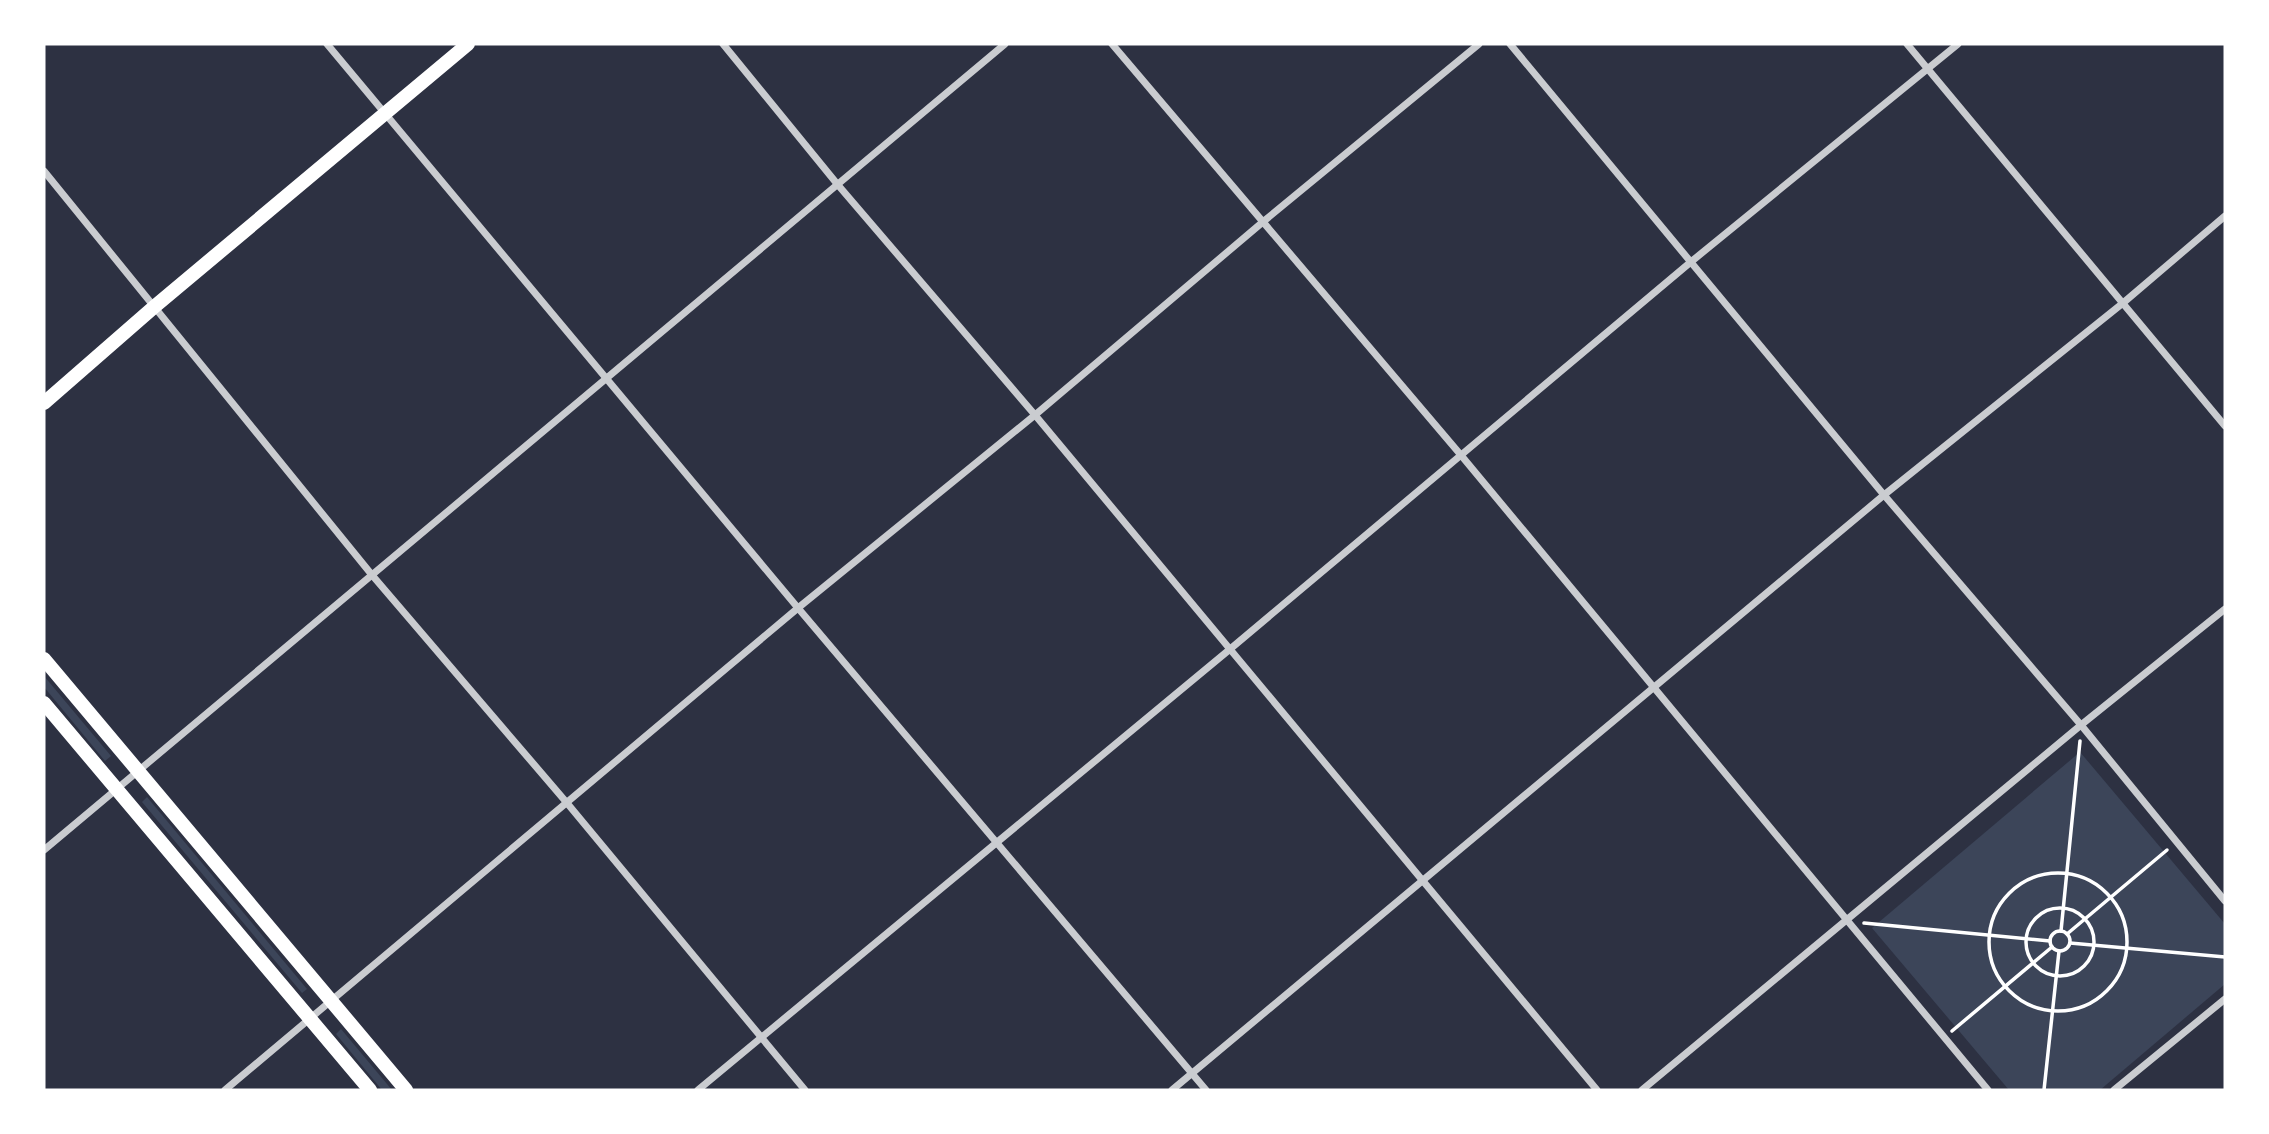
<svg xmlns="http://www.w3.org/2000/svg" width="2269" height="1134" viewBox="0 0 2269 1134" font-family="Roboto,sans-serif">
<style>
.green{fill:#3c4559}
.lines{fill:none;stroke-linecap:round;stroke-linejoin:round}
.path{stroke:#fff;stroke-width:3.5}
.minor{stroke:#caccd0;stroke-width:7}
.secondary{stroke:#fff;stroke-width:14}
</style>
<rect width="100%" height="100%" fill="#2d3142"/>
<!-- green -->
<g class="green">
<path d="M44 676 111 756 105 761 44 687Z"/>
<path d="M2080 752 2225 924V984L2100 1090H2009L1872 928Z"/>
<path d="M147 797 307 989 302 993 142 802Z"/>
<path d="M341 1029 392 1090H382L336 1034Z"/>
</g>
<g class="lines">
<!-- path -->
<g class="path">
<circle cx="2058" cy="942" r="69"/>
<circle cx="2060" cy="942" r="34"/>
<path d="M1864 923 2050 941"/>
<circle cx="2060" cy="941" r="10"/>
<path d="M2061 931 2080 741"/>
<path d="M2067 934 2167 850"/>
<path d="M2070 943 2225 957"/>
<path d="M1952 1031 2052 947"/>
<path d="M2044 1090 2059 951"/>
</g>
<!-- minor -->
<g class="minor">
<path d="M327 44 798 608 1206 1090"/>
<path d="M723 44 838 185 1035 415 1597 1090"/>
<path d="M1112 44 1460 454 1988 1090"/>
<path d="M1510 44 1884 495 2081 725 2225 901"/>
<path d="M1907 44 2225 426"/>
<path d="M44 171 372 575 567 803 805 1090"/>
<path d="M44 850 1005 44"/>
<path d="M225 1090 798 608 1035 415 1264 221 1479 44"/>
<path d="M698 1090 1229 650 1692 261 1958 44"/>
<path d="M1172 1090 1884 495 2123 303 2225 216"/>
<path d="M1642 1090 2081 725 2225 609"/>
<path d="M2114 1090 2225 999"/>
</g>
<!-- secondary -->
<g class="secondary">
<path d="M44 403 154 307 468 44"/>
<path d="M44 659 406 1090"/>
<path d="M44 703 370 1090"/>
</g>
</g>
<!-- border -->
<rect width="2269" height="1134" fill="none" stroke="#ffffff" stroke-width="91"/>
</svg>
